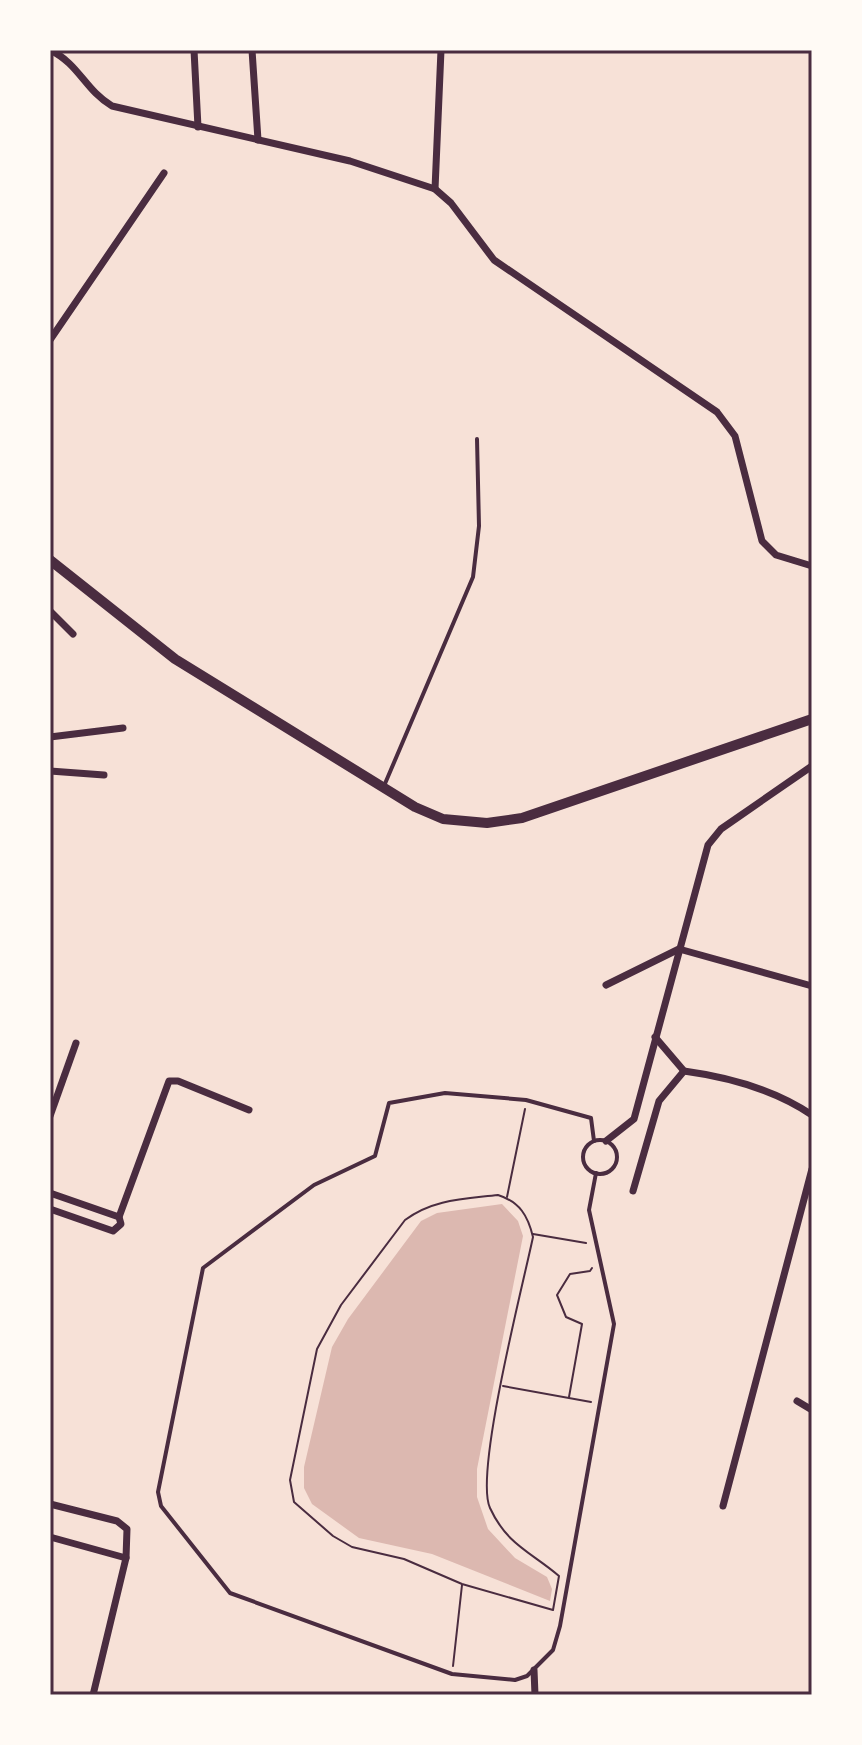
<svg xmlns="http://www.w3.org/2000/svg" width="862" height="1745" viewBox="0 0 862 1745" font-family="Spectral,serif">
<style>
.water{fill:#dcb8b0}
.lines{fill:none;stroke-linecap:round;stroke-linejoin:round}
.path{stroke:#4a2c40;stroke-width:2}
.service{stroke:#4a2c40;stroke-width:4}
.minor{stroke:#4a2c40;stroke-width:7}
.secondary{stroke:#4a2c40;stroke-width:10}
.neatline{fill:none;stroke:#4a2c40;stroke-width:3}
</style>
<rect width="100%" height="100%" fill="#f7e1d7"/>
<!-- water -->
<path class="water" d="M502 1204 518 1221 523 1236 477 1469V1497L488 1529 515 1558 547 1577 552 1589 550 1601 432 1554 359 1538 312 1504 304 1488V1467L332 1347 348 1319 421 1221 437 1213Z"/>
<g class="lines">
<!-- path -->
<g class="path">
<path d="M498 1195C520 1202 528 1216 533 1237 523 1285 474 1474 490 1508 507 1545 531 1552 559 1576L553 1610 462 1584 404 1559 352 1547 333 1536 294 1502 290 1480 317 1349 341 1305 405 1220C433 1199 464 1199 498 1195Z"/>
<path d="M507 1197 525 1109"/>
<path d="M533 1234 586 1243"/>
<path d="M503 1386 591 1402"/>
<path d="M569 1397 582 1324 566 1317 557 1295 570 1274 590 1271 592 1268"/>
<path d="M453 1666 462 1585"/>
</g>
<!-- service -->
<g class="service">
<path d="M384 786 473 577 479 526 477 439"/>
<circle cx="600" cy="1157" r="17"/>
<path d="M594 1141 591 1118 526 1100 445 1093 389 1103 375 1156 314 1185 203 1268 158 1492 161 1506 230 1593 452 1674 515 1680 527 1676 553 1650 560 1626 614 1324 589 1210 596 1173"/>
</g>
<!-- minor -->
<g class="minor">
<path d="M50 50C79 64 85 90 112 106L350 161 435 189 451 203 494 260 717 412 735 436 762 541 776 555 812 566"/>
<path d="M194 50 198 127"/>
<path d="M252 50 258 140"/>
<path d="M435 189 441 50"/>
<path d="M50 340 164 173"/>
<path d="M50 611 73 634"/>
<path d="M50 737 123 728"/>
<path d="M50 771 104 775"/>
<path d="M606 985 679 949 812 986"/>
<path d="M655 1037 684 1071C728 1077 775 1090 812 1115"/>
<path d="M50 1116 76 1043"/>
<path d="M606 1141 634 1119 708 845 721 829 812 766"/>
<path d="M633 1191 659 1101 684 1071"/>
<path d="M50 1193 119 1217 121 1224 113 1231 50 1209"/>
<path d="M119 1217 169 1081H178L249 1110"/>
<path d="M797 1401 812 1410"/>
<path d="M50 1504 117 1521 127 1529 126 1558 93 1695"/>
<path d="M723 1506 812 1169"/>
<path d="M50 1537 126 1558"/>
<path d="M534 1670 535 1695"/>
</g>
<!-- secondary -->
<path class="secondary" d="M50 560 175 659 415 807 443 819 487 823 522 818 812 719"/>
</g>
<!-- border -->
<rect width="862" height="1745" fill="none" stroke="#fffaf5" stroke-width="104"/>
<rect x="52" y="52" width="758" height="1641" class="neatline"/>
</svg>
